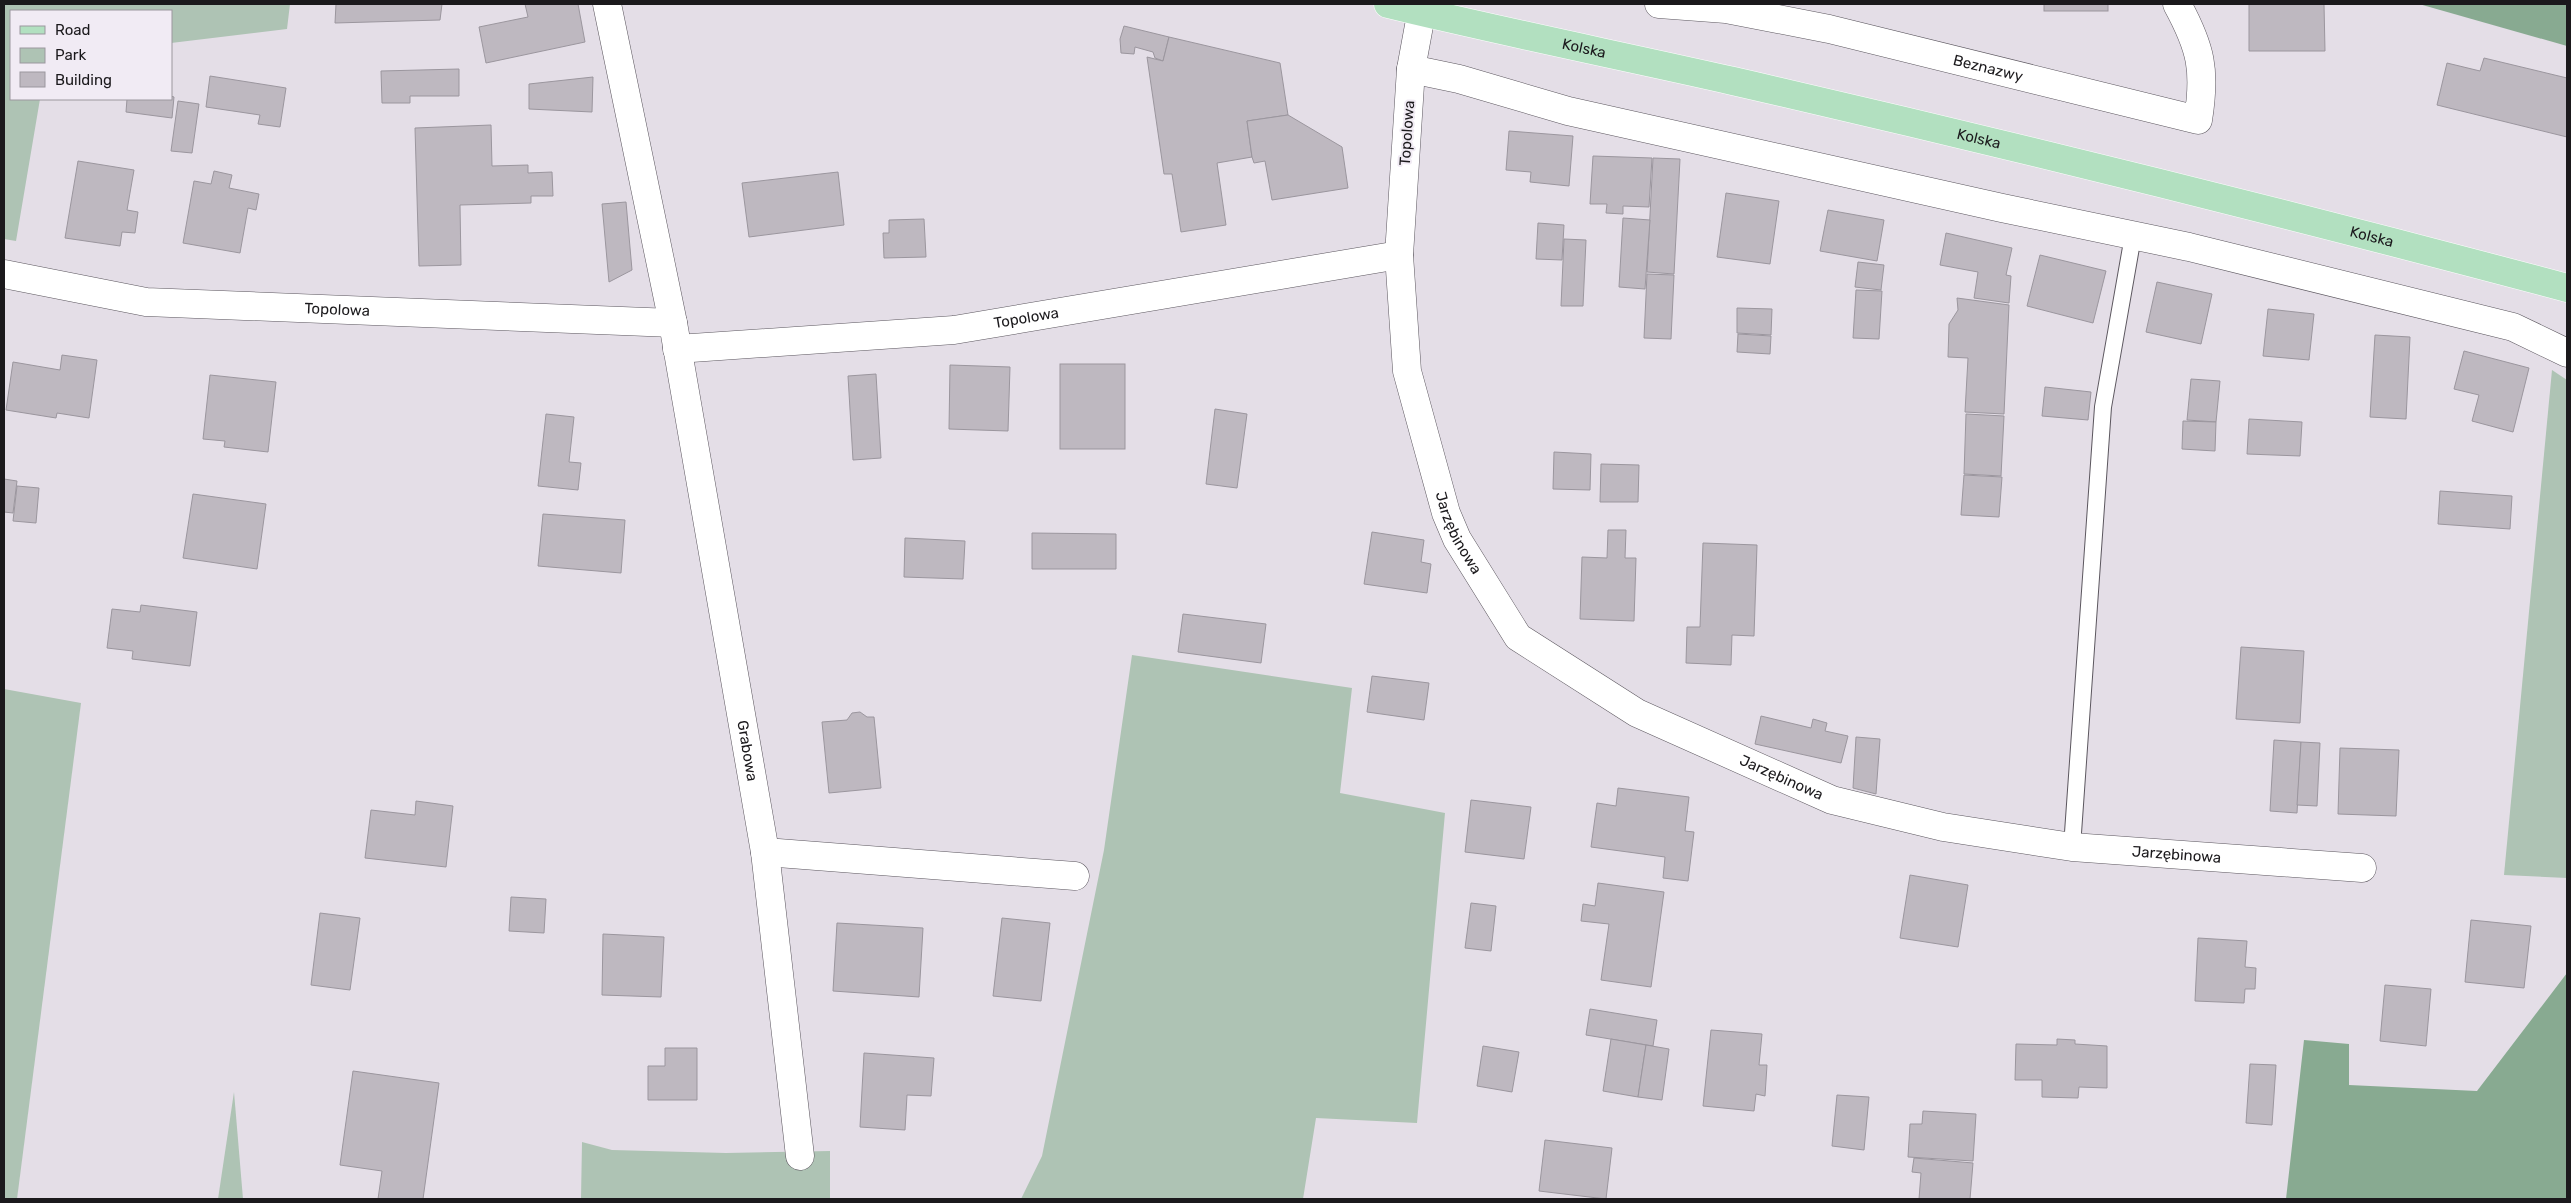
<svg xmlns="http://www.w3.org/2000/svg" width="2571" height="1203" viewBox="0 0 2571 1203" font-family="Rubik,sans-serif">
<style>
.green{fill:#aec3b4}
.forest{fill:#88aa91}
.building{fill:#beb8c0;stroke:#9b969e}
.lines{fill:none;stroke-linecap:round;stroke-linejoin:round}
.service-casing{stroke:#5c575f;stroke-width:18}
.minor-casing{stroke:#5c575f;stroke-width:29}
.primary-casing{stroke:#fff;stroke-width:29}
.service{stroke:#fff;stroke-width:16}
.minor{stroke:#fff;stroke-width:28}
.primary{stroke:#b2e0c0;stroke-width:28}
.labels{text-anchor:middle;stroke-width:4;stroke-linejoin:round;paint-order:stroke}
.street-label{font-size:15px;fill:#1b191c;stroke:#f1ebf4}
</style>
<rect width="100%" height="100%" fill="#e4dee7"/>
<!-- green -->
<g class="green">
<path d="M4 4H290L287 29 171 43V11H11V99H40L16 241 4 239Z"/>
<path d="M2552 370 2567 380V878L2504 875Z"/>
<path d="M1132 655 1352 688 1340 793 1445 813 1417 1123 1316 1118 1303 1199H1021L1042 1156 1104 850Z"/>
<path d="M4 689 81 703 17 1199H4Z"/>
<path d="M234 1092 243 1199H218Z"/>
<path d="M582 1142 612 1150 726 1153 830 1151V1199H581Z"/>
</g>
<!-- forest -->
<g class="forest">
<path d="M2419 4H2567V46Z"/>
<path d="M2567 973V1199H2286L2304 1040 2349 1044V1085L2477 1091Z"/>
</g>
<!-- building -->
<g class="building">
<path d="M336 4H442L440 20 335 23Z"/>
<path d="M525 4H578L585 42 486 63 479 27 528 17Z"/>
<rect x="2044" y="4" width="64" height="7"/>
<path d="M2249 4H2324L2325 51H2249Z"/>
<path d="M1124 26 1169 37 1163 61 1155 58 1153 52 1135 47 1134 54 1121 53 1120 39Z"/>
<path d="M1169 37 1280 63 1288 115 1247 121 1252 157 1217 163 1226 225 1181 232 1172 174H1164L1147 57 1163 61Z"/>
<path d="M2484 58 2567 78V137L2437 105 2447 63 2480 71Z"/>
<path d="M459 69V96H410V103H382L381 71Z"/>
<path d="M210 76 286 88 280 127 258 124 260 115 206 107Z"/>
<path d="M593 77 592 112 529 109V84Z"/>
<path d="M171 96 174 97 172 118 126 112 127 99H171Z"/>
<path d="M178 101 199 104 192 153 171 151Z"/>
<path d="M1288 115 1342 147 1348 188 1272 200 1265 161 1254 163 1252 157 1247 121Z"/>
<path d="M491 125 492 166 528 165V173L552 172 553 196H531V203L460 205 461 265 419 266 415 128Z"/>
<path d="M1509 131 1573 136 1569 186 1530 182 1531 172 1506 170Z"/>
<path d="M1593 156 1652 158 1649 207 1623 206V214L1606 213 1607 204H1590Z"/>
<path d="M1653 158 1680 159 1674 274 1647 272Z"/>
<path d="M78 161 134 170 127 210 138 212 135 233 122 232 120 246 65 238Z"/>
<path d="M214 171 232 175 229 188 259 194 256 210 248 208 240 253 183 243 194 181 211 184Z"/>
<path d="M838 172 844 225 749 237 742 183Z"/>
<path d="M1726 193 1779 201 1770 264 1717 257Z"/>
<path d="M626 202 632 270 609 282 602 204Z"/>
<path d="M1828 210 1884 220 1877 261 1820 251Z"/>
<path d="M1623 218 1650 220 1645 289 1619 287Z"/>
<path d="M924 219 926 257 884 258 883 233H889V220Z"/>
<path d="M1538 223 1564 225 1562 260 1536 259Z"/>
<path d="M1946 233 2012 248 2006 275 2011 276 2009 303 1974 298 1978 272 1940 265Z"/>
<path d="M1564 239 1586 240 1583 306H1561Z"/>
<path d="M2040 255 2106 271 2093 323 2027 306Z"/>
<path d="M1858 262 1884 265 1881 290 1855 287Z"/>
<path d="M1647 274 1674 275 1671 339 1644 338Z"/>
<path d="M2157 282 2212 294 2201 344 2146 332Z"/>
<path d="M1856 290 1882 291 1879 339 1853 338Z"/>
<path d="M1957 298 2009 305 2004 414 1965 412 1968 358 1948 357 1949 324 1958 310Z"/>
<path d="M1737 308 1772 309 1771 335 1737 333Z"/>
<path d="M2268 309 2314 314 2309 360 2263 356Z"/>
<path d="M1738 334 1771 336 1770 354 1737 352Z"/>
<path d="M2375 335 2410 337 2406 419 2370 417Z"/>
<path d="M2464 351 2529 368 2513 432 2472 421 2479 395 2454 389Z"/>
<path d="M62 355 97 360 89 418 57 413 56 418 6 410 13 362 60 370Z"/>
<rect x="1060" y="364" width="65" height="85"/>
<path d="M950 365 1010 367 1008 431 949 429Z"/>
<path d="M876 374 881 458 853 460 848 376Z"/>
<path d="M210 375 276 382 268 452 224 447 225 441 203 439Z"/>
<path d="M2191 379 2220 381 2216 422 2187 420Z"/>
<path d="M2045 387 2091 392 2088 420 2042 416Z"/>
<path d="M1215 409 1247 414 1237 488 1206 484Z"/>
<path d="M546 414 574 417 569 462 581 463 578 490 538 486Z"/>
<path d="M1966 414 2004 416 2001 476 1964 474Z"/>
<path d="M2249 419 2302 422 2300 456 2247 454Z"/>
<path d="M2183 421 2216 422 2215 451 2182 449Z"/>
<path d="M1554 452 1591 454 1590 490 1553 489Z"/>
<path d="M1601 464 1639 465 1638 502H1600Z"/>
<path d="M1964 475 2002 477 1999 517 1961 515Z"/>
<path d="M4 479 17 481 13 513 4 512Z"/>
<path d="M17 486 39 488 36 523 13 521Z"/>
<path d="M2440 491 2512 496 2510 529 2438 524Z"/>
<path d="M193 494 266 504 257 569 183 558Z"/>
<path d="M543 514 625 520 621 573 538 566Z"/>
<path d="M1608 530H1626L1625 558H1636L1634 621 1580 619 1582 557 1607 558Z"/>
<path d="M1372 532 1424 540 1421 562 1431 564 1427 593 1364 584Z"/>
<path d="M1032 533 1116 534V569H1032Z"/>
<path d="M905 538 965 541 963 579 904 577Z"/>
<path d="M1703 543 1757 545 1754 636 1732 635 1731 665 1686 663 1687 627H1700Z"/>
<path d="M141 605 197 612 190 666 132 659 133 651 107 648 112 609 140 612Z"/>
<path d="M1183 614 1266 624 1261 663 1178 652Z"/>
<path d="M2241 647 2304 651 2300 723 2236 719Z"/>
<path d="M1372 676 1429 683 1424 720 1367 712Z"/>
<path d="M860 712 867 717H874L881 788 829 793 822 722 847 720 852 713Z"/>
<path d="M1761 716 1811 728 1813 719 1827 723 1825 731 1848 736 1841 763 1755 744Z"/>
<path d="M1856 737 1880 739 1876 794 1853 788Z"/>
<path d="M2274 740 2301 742 2297 813 2270 811Z"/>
<path d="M2301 742 2320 743 2317 806 2297 805Z"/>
<path d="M2340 748 2399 750 2396 816 2338 814Z"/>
<path d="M1618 788 1689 797 1685 831 1694 832 1688 881 1663 878 1665 857 1591 847 1597 803 1616 806Z"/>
<path d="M1471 800 1531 807 1524 859 1465 852Z"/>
<path d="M416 801 453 806 446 867 365 858 371 810 415 815Z"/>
<path d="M1910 875 1968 885 1958 947 1900 938Z"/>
<path d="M1598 883 1664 892 1651 987 1601 980 1609 924 1581 921 1583 904 1595 906Z"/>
<path d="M511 897 546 899 544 933 509 931Z"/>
<path d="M1471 903 1496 906 1491 951 1465 948Z"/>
<path d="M320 913 360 918 350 990 311 985Z"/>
<path d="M1002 918 1050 923 1041 1001 993 996Z"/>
<path d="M2471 920 2531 926 2524 988 2465 982Z"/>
<path d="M837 923 923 928 919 997 833 991Z"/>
<path d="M603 934 664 937 661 997 602 995Z"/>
<path d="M2198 938 2247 941 2245 967 2256 968 2255 989H2245L2244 1003 2195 1001Z"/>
<path d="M2385 985 2431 989 2426 1046 2380 1041Z"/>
<path d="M1590 1009 1657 1020 1653 1046 1586 1035Z"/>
<path d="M1711 1030 1762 1034 1759 1065H1767L1765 1096 1756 1094 1754 1111 1703 1106Z"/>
<path d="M1611 1039 1646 1045 1638 1097 1603 1091Z"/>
<path d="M2057 1039 2075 1040V1044L2107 1046V1088L2079 1087 2078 1098 2042 1097V1080H2015L2016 1044 2057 1045Z"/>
<path d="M1646 1045 1669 1049 1662 1100 1638 1097Z"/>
<path d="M1483 1046 1519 1052 1512 1092 1477 1086Z"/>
<path d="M665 1048H697V1100H648V1066H665Z"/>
<path d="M864 1053 934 1058 931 1096 907 1095 905 1130 860 1127Z"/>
<path d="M2250 1064 2276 1065 2272 1125 2246 1123Z"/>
<path d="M353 1071 439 1083 423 1199H378L382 1171 340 1165Z"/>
<path d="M1837 1095 1869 1097 1864 1150 1832 1146Z"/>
<path d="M1923 1111 1976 1114 1973 1161 1908 1157 1910 1124H1922Z"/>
<path d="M1545 1140 1612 1148 1606 1199 1539 1191Z"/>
<path d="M1914 1158 1973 1163 1970 1199H1919L1921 1173 1912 1172Z"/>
</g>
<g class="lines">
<!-- service casing -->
<g class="service-casing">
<path id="service" d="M2072 847 2103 407 2133 236"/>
</g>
<!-- minor casing -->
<g class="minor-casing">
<g id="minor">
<path id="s1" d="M607 4 673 323 765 852 800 1156"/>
<path id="s2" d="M1423 4 1411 69 1399 255 1407 371 1446 513 1457 539 1518 637 1637 713 1832 800 1943 827 2072 847 2362 868"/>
<path id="s3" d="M1659 4 1726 9 1829 29 2198 120C2206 70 2201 48 2177 4"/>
<path d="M1411 69 1459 79 1568 111 2002 208 2189 247 2513 327 2567 353"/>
<path id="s4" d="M4 274 146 302 673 323"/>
<path id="s5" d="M677 349 954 330 1399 255"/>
<path d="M765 852 1075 876"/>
</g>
</g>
<!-- primary casing -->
<g class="primary-casing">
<g id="primary">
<path id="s6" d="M1388 4C1503 32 1618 55 1733 81 2012 145 2290 214 2567 288"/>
</g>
</g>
<!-- service -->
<use href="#service" class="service"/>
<!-- minor -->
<use href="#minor" class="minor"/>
<!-- primary -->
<use href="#primary" class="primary"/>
</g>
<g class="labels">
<!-- street labels -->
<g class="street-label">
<text dy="5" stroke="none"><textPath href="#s6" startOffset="201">Kolska</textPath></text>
<text dy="5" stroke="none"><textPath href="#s3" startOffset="336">Beznazwy</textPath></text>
<text transform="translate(1407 133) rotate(-86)" y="5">Topolowa</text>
<text dy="5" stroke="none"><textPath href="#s6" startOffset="606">Kolska</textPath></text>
<text dy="5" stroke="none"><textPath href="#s6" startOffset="1011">Kolska</textPath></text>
<text dy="5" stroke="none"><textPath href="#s4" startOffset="336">Topolowa</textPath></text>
<text dy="5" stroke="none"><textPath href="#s5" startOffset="351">Topolowa</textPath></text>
<text dy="5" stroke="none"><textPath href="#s2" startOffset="539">Jarzębinowa</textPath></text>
<text dy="5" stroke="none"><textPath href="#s1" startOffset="760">Grabowa</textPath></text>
<text dy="5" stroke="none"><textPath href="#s2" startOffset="959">Jarzębinowa</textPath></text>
<text dy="5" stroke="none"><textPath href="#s2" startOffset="1364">Jarzębinowa</textPath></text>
</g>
</g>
<!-- border -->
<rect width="2571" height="1203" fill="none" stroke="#1b191c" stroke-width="10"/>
<!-- legend -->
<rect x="10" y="10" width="162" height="90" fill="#f1ebf4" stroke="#9b979e"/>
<rect x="20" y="26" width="25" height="8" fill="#b2e0c0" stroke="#9b979e"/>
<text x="55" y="35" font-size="15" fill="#1b191c">Road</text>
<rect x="20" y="48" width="25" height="15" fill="#aec3b4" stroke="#9b979e"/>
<text x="55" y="60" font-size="15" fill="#1b191c">Park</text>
<rect x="20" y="72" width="25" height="15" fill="#beb8c0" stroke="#9b979e"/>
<text x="55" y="85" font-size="15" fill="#1b191c">Building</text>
</svg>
